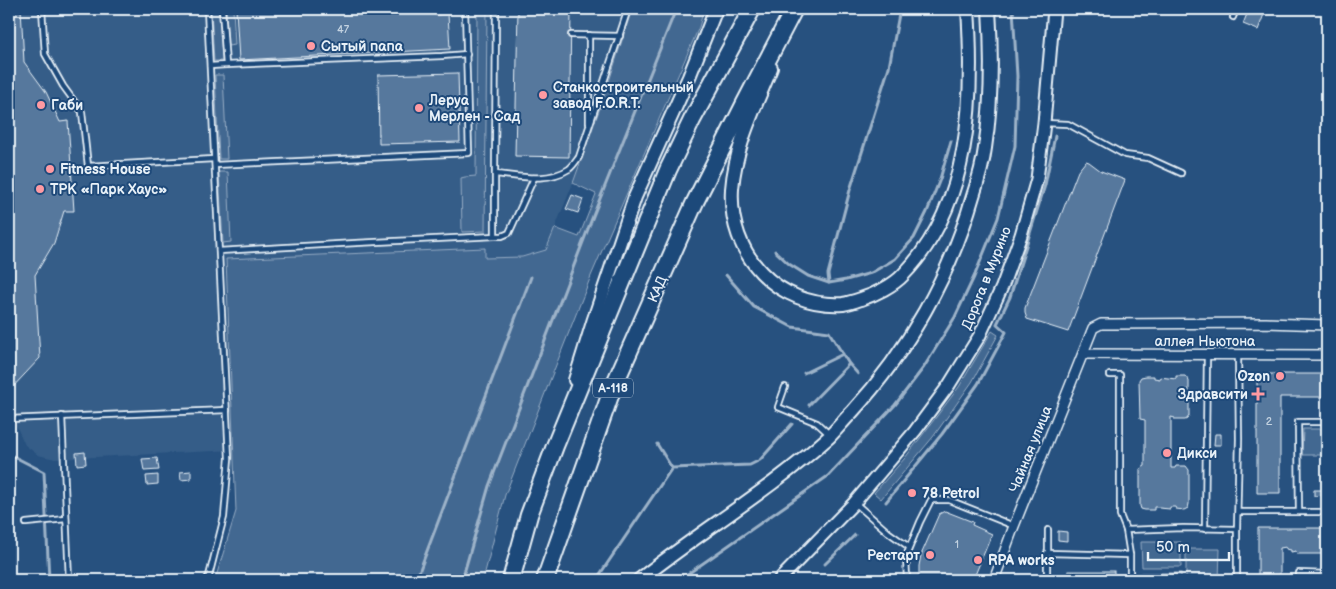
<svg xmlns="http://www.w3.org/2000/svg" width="1336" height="589" viewBox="0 0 1336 589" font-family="'Balsamiq Sans',sans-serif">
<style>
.built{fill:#355d88}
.green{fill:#436891;stroke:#96acc4}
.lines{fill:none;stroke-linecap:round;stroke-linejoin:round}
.stream{stroke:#9db3c9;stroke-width:3}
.building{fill:#57789d;stroke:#e8f1f8}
.service-casing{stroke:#e8f1f8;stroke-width:8}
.minor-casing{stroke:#e8f1f8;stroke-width:12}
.tertiary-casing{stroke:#e8f1f8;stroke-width:15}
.secondary-casing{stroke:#e8f1f8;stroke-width:16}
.motorway-casing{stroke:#e8f1f8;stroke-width:20}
.service{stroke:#1f4a7a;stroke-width:4.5}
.minor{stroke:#1f4a7a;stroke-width:9}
.tertiary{stroke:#1f4a7a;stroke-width:11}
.secondary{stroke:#1f4a7a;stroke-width:12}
.motorway{stroke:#1f4a7a;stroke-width:16}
.poi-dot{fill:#ff9aa2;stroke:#1f4a7a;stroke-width:2}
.labels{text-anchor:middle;stroke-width:4;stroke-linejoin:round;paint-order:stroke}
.number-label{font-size:11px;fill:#c4d3e1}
.shield{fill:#1f4a7a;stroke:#acbfd2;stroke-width:1}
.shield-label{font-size:12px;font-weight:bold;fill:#e8f1f8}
.poi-label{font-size:14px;font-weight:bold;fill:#e8f1f8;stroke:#1f4a7a;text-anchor:start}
.street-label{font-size:14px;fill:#e8f1f8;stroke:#1f4a7a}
</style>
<rect width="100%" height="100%" fill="#27517f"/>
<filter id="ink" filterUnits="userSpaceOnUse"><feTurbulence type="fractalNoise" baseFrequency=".02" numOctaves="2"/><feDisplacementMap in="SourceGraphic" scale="10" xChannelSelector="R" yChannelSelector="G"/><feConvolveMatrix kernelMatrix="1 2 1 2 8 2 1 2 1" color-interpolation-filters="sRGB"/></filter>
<g filter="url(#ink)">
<!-- built -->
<path class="built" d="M9 9H632L606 91 573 183 546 250 522 257 484 258 485 248 226 259 234 450 55 459 38 455 25 445 15 423H9Z"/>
<!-- green -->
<g class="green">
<path d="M211 9H219L222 61H214Z"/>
<path d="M226 9H233L235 45 228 46Z"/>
<path d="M477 9H487L485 231 462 232 461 178 465 177 476 176Z"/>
<path d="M632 9H704L699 27 591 276 505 495 483 580H215L236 511 226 259 485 248V258L522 257 546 250 555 228 579 237 596 194 573 183 606 91Z"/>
<path d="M215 75H223L227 159H219Z"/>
<path d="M219 172H228L231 242 223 243Z"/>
<path d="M992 331 998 335 972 382 933 437 881 499 874 493 905 458 959 387Z"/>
<path d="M1303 429H1327V455H1302Z"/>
<path d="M1141 542H1181V567H1142Z"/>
<path d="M1186 549H1220L1219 580H1186Z"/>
<rect x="1141" y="573" width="40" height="7"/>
</g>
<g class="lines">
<!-- stream -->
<g class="stream">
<path d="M775 251 789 264 808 276 829 283 846 280 871 273 895 259 914 238 927 212 940 179 951 141"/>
<path d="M726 275 754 307 792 327 829 332 849 364 858 374"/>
<path d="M829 283 828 274 850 190 889 67 900 9"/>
<path d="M804 373 843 354"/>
<path d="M809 405 849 364"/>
<path d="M657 444 672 468 750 465 760 460 792 424"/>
<path d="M9 454 44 472 49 580"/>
<path d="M886 502 942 434 978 384 1006 332 997 324 1010 297 1045 185 1055 136"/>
<path d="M825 564 855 535"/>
<path d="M416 580 531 277"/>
<path d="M462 580 489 486 593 216 676 9"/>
<path d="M596 580 672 468"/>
<path d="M679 580 828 476 895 405 924 367 955 317 974 277 998 218 1015 146 1017 76 1013 9"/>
</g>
</g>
<!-- building -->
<g class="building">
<path d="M9 9H21L24 62 46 92 60 122 68 121 74 211H64L54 243 35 275 40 358 9 391Z"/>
<path d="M236 9H435V15L448 14 450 49 239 60Z"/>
<path d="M518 9H619V10L571 9 569 157 515 156Z"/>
<path d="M1249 9H1266L1258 30 1243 24Z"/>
<path d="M458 73 460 142 379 144 378 75Z"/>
<path d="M1086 161 1089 162 1101 171 1125 180 1068 332 1027 319 1025 313V308L1078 171Z"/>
<path d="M572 195 583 199 578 213 566 209Z"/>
<path d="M1257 374H1327V397H1280V493H1257Z"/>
<path d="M1146 376H1154V378L1160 379V377L1176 379V376H1185L1189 381V416L1187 419 1185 420H1175V418L1171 417V468H1175L1176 466H1186L1189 470V504L1188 508 1184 510 1176 509 1175 507H1170V509L1159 508 1160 507H1154V510H1145L1141 509 1140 506V469L1145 466V420L1140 419 1139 380 1141 377Z"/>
<path d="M1215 434H1221V445H1214Z"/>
<path d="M85 452 86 464 77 465 76 453Z"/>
<path d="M157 458 159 470 144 471 142 459Z"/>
<path d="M191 471V479L181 480 180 472Z"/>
<path d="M158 475V484L147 485 146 476Z"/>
<path d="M1314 490H1325V495L1314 496Z"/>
<path d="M945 511 973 522 972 525 992 534 975 575V580H919V566L921 555 939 514Z"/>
<path d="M1258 528H1327V554H1297L1296 551 1291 552V550L1286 549V547L1280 548V580H1258Z"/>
<path d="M1058 531 1067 532V541L1058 540Z"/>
<rect x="1068" y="571" width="46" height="9"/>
</g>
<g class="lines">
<!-- service casing -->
<g class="service-casing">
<g id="service">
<path d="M42 9 45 54 63 86 82 112 88 166 214 159"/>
<path d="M496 9 495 174C519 176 547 183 569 169 573 166 576 161 579 157L628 9"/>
<path d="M1233 17 1236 9"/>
<path d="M571 35 620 36"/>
<path d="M589 35V123"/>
<path d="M226 65 442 56 467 54"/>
<path d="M210 66 226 65 222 9"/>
<path d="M1044 123 1068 124 1125 155 1148 158 1181 173"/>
<path d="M215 165 469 153 465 9"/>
<path d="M495 236H502L509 233 534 178"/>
<path d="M219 251 356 243 495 236V174"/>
<path d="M1110 375H1120V515L1126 530 1130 555V580"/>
<path d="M785 387 778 407 817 423 829 434"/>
<path d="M62 416 69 580"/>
<path d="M9 419 227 410"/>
<path d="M855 503 888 532 909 547"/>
<path d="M1238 512H1327"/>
<path d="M1299 512 1298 422H1327"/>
<path d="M26 523 66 519"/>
<path d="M1205 529 1207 355"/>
<path d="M1048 530V553"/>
<path d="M1126 530 1183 528 1237 529 1239 439 1238 354"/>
<path d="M206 580 209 576 224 517 229 458 207 9"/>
<path d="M907 580 906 556 920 522 931 500H949L1014 526"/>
<path d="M1047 580V553L1130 555"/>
<path d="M1237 580V529"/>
<path d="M1299 580V573L1327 574"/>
</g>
</g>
<!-- minor casing -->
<g class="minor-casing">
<g id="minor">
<path d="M1083 354 1327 355"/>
<path d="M994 580 1014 526 1093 328 1101 324H1112L1266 323 1327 325"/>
</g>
</g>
<!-- tertiary casing -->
<g class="tertiary-casing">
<path id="tertiary" d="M779 580 854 503 915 431 949 385 980 335 1002 287 1021 235 1037 179 1044 123 1054 9"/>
</g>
<!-- secondary casing -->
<g class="secondary-casing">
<g id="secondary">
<path d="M771 68C755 107 735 147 732 189 728 254 777 308 843 304 849 303 855 301 861 299 874 295 894 285 903 275 971 205 974 100 968 9"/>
<path d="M575 380 593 322 635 197 689 77 716 9"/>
<path d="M639 580C701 531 770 490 829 437 837 429 844 420 852 412 908 351 950 276 973 196 978 181 983 164 985 148 992 103 992 55 989 9"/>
</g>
</g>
<!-- motorway casing -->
<g class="motorway-casing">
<g id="motorway">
<path d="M511 580 529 515 555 446 668 170 692 120 752 9"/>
<path d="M545 580 612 390 695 202 745 103 794 9"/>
</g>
</g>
<!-- service -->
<use href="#service" class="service"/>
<!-- minor -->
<use href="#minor" class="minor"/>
<!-- tertiary -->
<use href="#tertiary" class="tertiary"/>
<!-- secondary -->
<use href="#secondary" class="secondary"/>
<!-- motorway -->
<use href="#motorway" class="motorway"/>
</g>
</g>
<!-- markers -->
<g class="poi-dot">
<circle cx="311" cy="46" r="5"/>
<circle cx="543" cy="95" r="5"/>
<circle cx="41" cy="105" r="5"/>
<circle cx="419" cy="108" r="5"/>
<circle cx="50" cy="169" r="5"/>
<circle cx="40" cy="189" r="5"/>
<circle cx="1280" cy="376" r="5"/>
<path d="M1255.5 386.5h5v5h5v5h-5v5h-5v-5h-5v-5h5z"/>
<circle cx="1167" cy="453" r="5"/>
<circle cx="912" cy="493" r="5"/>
<circle cx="930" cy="555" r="5"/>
<circle cx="978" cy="560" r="5"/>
</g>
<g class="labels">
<!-- number labels -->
<g class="number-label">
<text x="343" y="33">47</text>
<text x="1269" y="425">2</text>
<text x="957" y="548">1</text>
</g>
<!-- shield labels -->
<rect class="shield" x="593" y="378.5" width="40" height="19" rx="4"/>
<g class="shield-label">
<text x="613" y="392">А-118</text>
</g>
<!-- poi labels -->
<g class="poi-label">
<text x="321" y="51">Сытый папа</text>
<text x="553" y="92">Станкостроительный<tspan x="553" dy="16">завод F.O.R.T.</tspan></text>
<text x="429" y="105">Леруа<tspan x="429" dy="16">Мерлен - Сад</tspan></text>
<text x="51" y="110">Габи</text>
<text x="60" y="174">Fitness House</text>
<text x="50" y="194">ТРК «Парк Хаус»</text>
<text x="1270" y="381" text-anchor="end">Ozon</text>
<text x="1248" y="399" text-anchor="end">Здравсити</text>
<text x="1177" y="458">Дикси</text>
<text x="922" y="498">78 Petrol</text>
<text x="920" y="560" text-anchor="end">Рестарт</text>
<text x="988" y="565">RPA works</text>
</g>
<!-- street labels -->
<g class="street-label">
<text transform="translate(986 278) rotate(-68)" y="5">Дорога в Мурино</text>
<text transform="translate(657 289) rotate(-66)" y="5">КАД</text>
<text x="1205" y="346">аллея Ньютона</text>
<text transform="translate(1030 449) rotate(-68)" y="5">Чайная улица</text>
</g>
</g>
<!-- margin -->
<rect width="1336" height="589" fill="none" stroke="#1f4a7a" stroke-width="30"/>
<rect x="15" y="15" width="1306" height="559" fill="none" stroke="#e8f1f8" stroke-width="2" filter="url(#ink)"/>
<!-- scale -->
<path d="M1148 552v8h81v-8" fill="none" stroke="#e8f1f8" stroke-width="2.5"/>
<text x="1156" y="552" font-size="15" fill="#e8f1f8" stroke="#1f4a7a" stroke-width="4" paint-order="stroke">50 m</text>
</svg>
